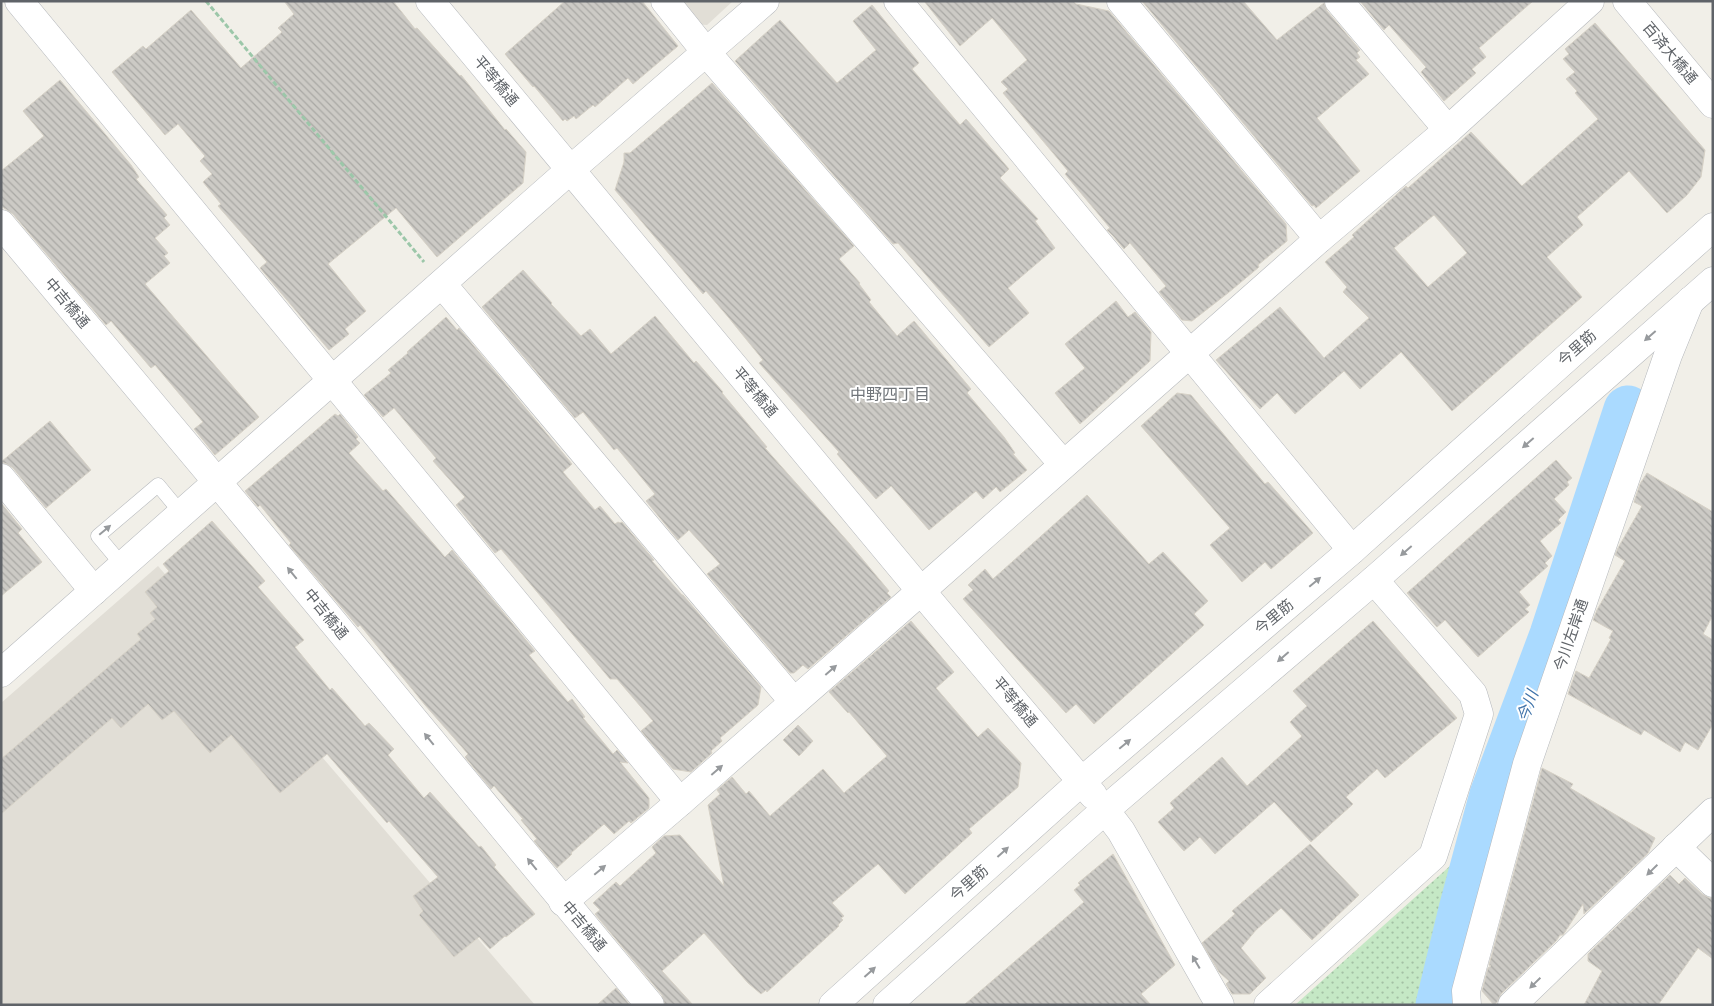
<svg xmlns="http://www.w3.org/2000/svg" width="1714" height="1006" viewBox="0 0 1714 1006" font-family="Overpass,'Noto Sans JP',sans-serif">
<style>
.education{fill:#e1ded6}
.grass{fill:url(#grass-dots)}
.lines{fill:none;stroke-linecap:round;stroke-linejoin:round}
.river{stroke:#aadaff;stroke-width:49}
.building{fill:url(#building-back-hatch);stroke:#d6d1c6;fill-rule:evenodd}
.service-casing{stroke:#b5b8bc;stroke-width:15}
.minor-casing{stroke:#b5b8bc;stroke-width:29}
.tertiary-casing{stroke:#b5b8bc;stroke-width:29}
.path{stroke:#9cc7a9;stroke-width:3;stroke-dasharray:5 2.5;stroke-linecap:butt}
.service{stroke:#fff;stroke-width:14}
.minor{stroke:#fff;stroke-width:28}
.tertiary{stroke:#fff;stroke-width:28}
.oneway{fill:#979a9d}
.labels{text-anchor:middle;stroke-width:4;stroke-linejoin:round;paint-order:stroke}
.street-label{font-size:15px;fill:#5f6368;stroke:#fff}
.neighbourhood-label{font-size:16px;fill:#70757a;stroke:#fff}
.water-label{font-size:16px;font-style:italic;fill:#4174aa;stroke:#fff}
</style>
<defs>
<pattern id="grass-dots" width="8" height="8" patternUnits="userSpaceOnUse" patternTransform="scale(1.25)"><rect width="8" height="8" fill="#c5e8c5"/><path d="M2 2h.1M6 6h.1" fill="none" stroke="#a3c0a4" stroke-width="1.8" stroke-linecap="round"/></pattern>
<pattern id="building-back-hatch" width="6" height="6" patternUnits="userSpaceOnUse" patternTransform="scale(1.25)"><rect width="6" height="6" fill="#cccac5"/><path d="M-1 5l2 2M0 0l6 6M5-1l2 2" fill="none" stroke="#a9a8a4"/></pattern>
</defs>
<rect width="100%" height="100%" fill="#f1efe8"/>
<!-- education -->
<g class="education">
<path d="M675 1H733L707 25 694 24Z"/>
<path d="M158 566 535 1005H1V703Z"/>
</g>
<!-- grass -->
<path class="grass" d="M1451 865 1420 1005H1295Z"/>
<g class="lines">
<!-- river -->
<path class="river" d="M1440 1005 1463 910 1494 795 1554 635 1628 410"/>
</g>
<!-- building -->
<g class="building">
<path d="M284 1H393L415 29 417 28 460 76 461 75 505 130 506 129 526 152 523 183 437 257 396 208 328 264 366 311 345 329 349 334 329 350 260 268 267 262 218 206 221 204 203 182 212 174 200 161 205 156 178 124 165 135 112 72 143 46 146 49 191 10 241 68 282 32 278 28 294 14Z"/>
<path d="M565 1H642L678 46 633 84 628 78 595 107 593 105 576 119 574 116 567 121 565 119 563 121 534 86 533 87 505 54Z"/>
<path d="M924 1H1073L1076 4 1109 11 1286 224 1287 241 1258 265 1259 267 1228 293 1192 321 1182 320 1159 292 1166 286 1130 243 1124 249 1113 236 1107 230 1110 228 1065 174 1068 171 1003 93 1008 89 1001 82 1027 60 992 18 960 46Z"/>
<path d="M1142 1H1243L1277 40 1324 3 1327 11 1360 50 1357 53 1360 57 1356 60 1369 74 1317 118 1360 171 1316 208 1314 205 1312 206Z"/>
<path d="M1360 1H1533L1479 48 1486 57 1472 69 1476 73 1444 101 1421 72 1426 67 1389 25 1384 30Z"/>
<path d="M872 5 919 63 912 69 960 125 966 119 1009 169 1000 178 1038 219 1035 221 1055 248 1008 288 1029 313 989 347 898 243 893 244 735 61 780 20 837 83 876 50 853 21Z"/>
<path d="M1595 23 1705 150 1701 177 1687 195 1667 213 1629 171 1577 217 1583 225 1547 257 1582 297 1452 411 1401 352 1360 389 1344 371 1295 414 1277 393 1260 409 1216 360 1280 307 1324 358 1369 318 1343 292 1347 287 1325 262 1354 237 1352 235 1406 186 1408 188 1471 132 1522 186 1598 119 1575 93 1577 91 1566 79 1575 72 1563 59 1569 54 1565 49ZM1434 215 1467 253 1428 287 1394 248Z"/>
<path d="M60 80 131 165 139 177 136 179 167 215 164 218 170 225 155 238 168 253 164 256 170 263 145 284 259 417 215 455 194 429 203 422 155 365 151 368 111 321 106 325 13 214 1 206V171L44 136 23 111Z"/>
<path d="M712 83 854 246 839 259 860 283 859 284 871 300 869 302 897 336 914 321 971 389 967 393 1004 437 1015 453 1013 454 1027 470 1000 492 996 487 983 499 976 491 929 530 891 486 876 499 837 454 839 452 759 363 763 360 729 318 706 291 703 294 615 190 624 162V153H630Z"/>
<path d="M523 270 552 303 551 304 581 336 590 329 611 354 655 316 694 363 696 361 723 392 722 393 767 447 765 448 849 543 889 591 887 593 891 597 808 669 803 665 794 673H790L707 574 720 564 689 530 678 540 646 501 655 494 617 448 614 450 583 412 575 418 482 307Z"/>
<path d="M1116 301 1128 317 1135 312 1151 332 1150 361 1080 424 1055 393 1085 368 1065 344Z"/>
<path d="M446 317 457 330 459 328 572 464 563 472 595 510 600 506 615 524 618 522 620 523 622 522 654 560 652 561 682 595H683L761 687 758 705 720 738 722 741 711 751 712 753 691 772 673 769 641 731 653 721 617 679H610L501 549 495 553 456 505 465 497 433 461 436 458 394 408 383 417 364 395 391 373 388 370 408 353 407 352Z"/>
<path d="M1177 393 1191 395 1265 484 1268 482 1313 533 1271 569 1265 562 1242 582 1210 545 1230 528 1141 426Z"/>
<path d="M335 414 338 416 340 414 358 437 356 439 360 443 349 453 383 491 386 489 445 557 452 550 535 651 529 655 568 702 572 699 585 717 583 718 613 754 617 750 628 763 620 762 649 798V808L631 823 629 821 614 834 604 824 571 853 572 854 557 868 534 841 537 839 521 820 523 819 494 786 491 789 465 757 468 754 425 705 360 625 358 627 289 545 291 543 260 505 258 507 245 491Z"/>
<path d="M50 421 91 470 46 508 13 468 7 464 1 462Z"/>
<path d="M1556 460 1572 478 1567 482 1569 485 1554 499 1566 512 1558 520 1561 523 1540 541 1552 556 1545 563 1548 566 1519 592 1530 605 1525 609 1529 612 1478 657 1445 620 1437 627 1407 593Z"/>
<path d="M1647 473 1713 512V615L1703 634 1713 640V724L1698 750 1685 742 1680 752 1644 730 1641 735 1568 694 1576 671 1589 678 1611 639 1609 638 1613 631 1593 620 1597 610 1625 561 1615 555 1618 548 1642 506 1634 502 1640 484Z"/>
<path d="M1087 495 1149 564 1163 552 1208 601 1194 614 1204 625 1094 724 1076 704 1066 713 963 599 973 590 968 585 985 569 993 579Z"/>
<path d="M1 503 22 529 18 533 42 562 1 596Z"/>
<path d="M212 521 265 581 258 587 304 640 295 647 330 690 332 688 365 726 369 723 394 749 388 755 424 798 430 792 479 847 481 846 496 865 494 867 535 914 506 937 505 936 490 949 479 937 454 957 419 915 423 911 413 896 438 877 389 821 387 823 327 754 280 793 231 735 210 753 174 711 162 720 148 704 121 728 112 718 1 814V759L141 639 137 634 155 619 150 613 157 607 145 592 169 571 163 564Z"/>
<path d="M911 621 954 672 936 688 978 737 988 728 1021 763 1018 787 969 829 972 833 905 894 878 864 832 903 844 916 841 918 843 920 838 925 839 926 767 992 766 990 761 994 748 983 704 933 662 971 693 1005H665L662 995 595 914 600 910 593 903 616 882 620 886 656 853 652 847 664 836 680 835 724 886 708 805 720 794 717 790 732 777 746 794 749 791 770 816 823 769 844 793 887 756 849 712 848 713 829 692Z"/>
<path d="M1373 621 1457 718 1385 778 1377 769 1346 797 1353 804 1311 842 1274 802 1215 854 1200 837 1184 851 1158 822 1174 808 1170 803 1222 757 1247 786 1302 736 1290 722 1307 706 1293 691Z"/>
<path d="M798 725 813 741 799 756 783 740Z"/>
<path d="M1542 768 1573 784 1570 788 1655 838 1648 853 1584 914 1583 904 1563 935H1560L1556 941 1501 994 1497 1002 1494 1005 1482 991 1488 968 1491 966 1489 965Z"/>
<path d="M1310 844 1359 895 1312 940 1281 908 1256 930 1241 948 1266 978 1250 994H1232L1226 984 1229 981 1219 972 1202 943 1235 914 1232 911Z"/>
<path d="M1113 854 1175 965 1141 994 1151 1005H964L1084 902 1074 890 1080 885 1078 883Z"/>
<path d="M1670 875 1679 884 1685 878 1702 894 1709 898H1713V959L1698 948 1658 1005H1584L1602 971 1588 961V954Z"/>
<path d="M616 988 630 1005H597Z"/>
</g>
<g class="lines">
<!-- service casing -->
<g class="service-casing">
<path id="service" d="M123 566 98 536 158 485 182 514"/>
</g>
<!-- minor casing -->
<g class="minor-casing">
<g id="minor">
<path d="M19 1 680 802"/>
<path d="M665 1 706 52 1063 464"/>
<path d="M898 1 1352 550"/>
<path d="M1121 1 1319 239"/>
<path d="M1339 1 1448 130"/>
<path d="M1 224 218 483 650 1005"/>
<path d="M442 284 794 702"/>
<path d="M1 478 94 591"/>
<path d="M1105 810 1121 831 1220 1005"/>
<path d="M1676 847 1713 883"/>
<path d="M563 902 680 802 921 591 1319 239 1448 130 1590 1"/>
<path d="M1268 1005 1433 856 1479 714 1473 694 1374 580"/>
<path d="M1467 1005 1466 991 1527 764 1668 355 1690 301"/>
<path d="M1512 1005 1713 812"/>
</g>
</g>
<!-- tertiary casing -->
<g class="tertiary-casing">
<g id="tertiary">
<path d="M430 1 921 591 1093 795"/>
<path d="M1627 1 1713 104"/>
<path d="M1 673 570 170 765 1"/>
<path d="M833 1005 1082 781 1352 550 1713 227"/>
<path d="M887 1005 1105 810 1374 580 1713 281"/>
</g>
</g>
<!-- path -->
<path class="path" d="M206 1 424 262"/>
<!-- service -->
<use href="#service" class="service"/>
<!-- minor -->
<use href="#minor" class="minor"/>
<!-- tertiary -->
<use href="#tertiary" class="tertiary"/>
</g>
<!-- one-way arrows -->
<defs><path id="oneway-solid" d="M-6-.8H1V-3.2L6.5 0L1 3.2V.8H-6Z" transform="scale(1.25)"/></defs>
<g class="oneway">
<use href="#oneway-solid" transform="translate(1650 336) rotate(139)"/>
<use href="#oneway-solid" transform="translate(1528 443) rotate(139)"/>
<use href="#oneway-solid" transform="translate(105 530) rotate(-40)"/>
<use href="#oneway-solid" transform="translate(1406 551) rotate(139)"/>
<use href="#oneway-solid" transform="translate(292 573) rotate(-129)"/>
<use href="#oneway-solid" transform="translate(1315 582) rotate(-40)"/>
<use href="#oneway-solid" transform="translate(1283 657) rotate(139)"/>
<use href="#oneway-solid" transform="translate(831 670) rotate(-41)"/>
<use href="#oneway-solid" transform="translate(429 739) rotate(-129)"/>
<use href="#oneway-solid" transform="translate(1125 744) rotate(-40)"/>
<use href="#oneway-solid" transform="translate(717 770) rotate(-41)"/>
<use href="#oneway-solid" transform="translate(1003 852) rotate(-42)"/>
<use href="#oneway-solid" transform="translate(532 864) rotate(-129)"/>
<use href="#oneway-solid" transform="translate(600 870) rotate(-40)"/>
<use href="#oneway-solid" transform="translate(1652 870) rotate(136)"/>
<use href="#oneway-solid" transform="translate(1196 962) rotate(-120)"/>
<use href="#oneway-solid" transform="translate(870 972) rotate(-42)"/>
<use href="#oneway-solid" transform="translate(1535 983) rotate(136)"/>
</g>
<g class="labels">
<!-- street labels -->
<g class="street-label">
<text transform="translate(1670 53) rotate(50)" y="5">百済大橋通</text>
<text transform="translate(496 81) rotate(50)" y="5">平等橋通</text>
<text transform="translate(67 303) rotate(50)" y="5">中吉橋通</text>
<text transform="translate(1577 348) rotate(-42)" y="5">今里筋</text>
<text transform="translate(755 392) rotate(50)" y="5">平等橋通</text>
<text transform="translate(326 614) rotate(51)" y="5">中吉橋通</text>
<text transform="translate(1274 617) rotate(-40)" y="5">今里筋</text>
<text transform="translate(1571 635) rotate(-71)" y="5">今川左岸通</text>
<text transform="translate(1015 702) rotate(50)" y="5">平等橋通</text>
<text transform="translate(969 883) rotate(-42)" y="5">今里筋</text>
<text transform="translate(584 926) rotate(50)" y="5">中吉橋通</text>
</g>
<!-- neighbourhood labels -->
<g class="neighbourhood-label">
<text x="890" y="400">中野四丁目</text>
</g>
<!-- water labels -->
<g class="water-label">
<text transform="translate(1527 706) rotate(-70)" y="6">今川</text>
</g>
</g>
<!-- border -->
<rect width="1714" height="1006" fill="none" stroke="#5f6368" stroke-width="5"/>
</svg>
